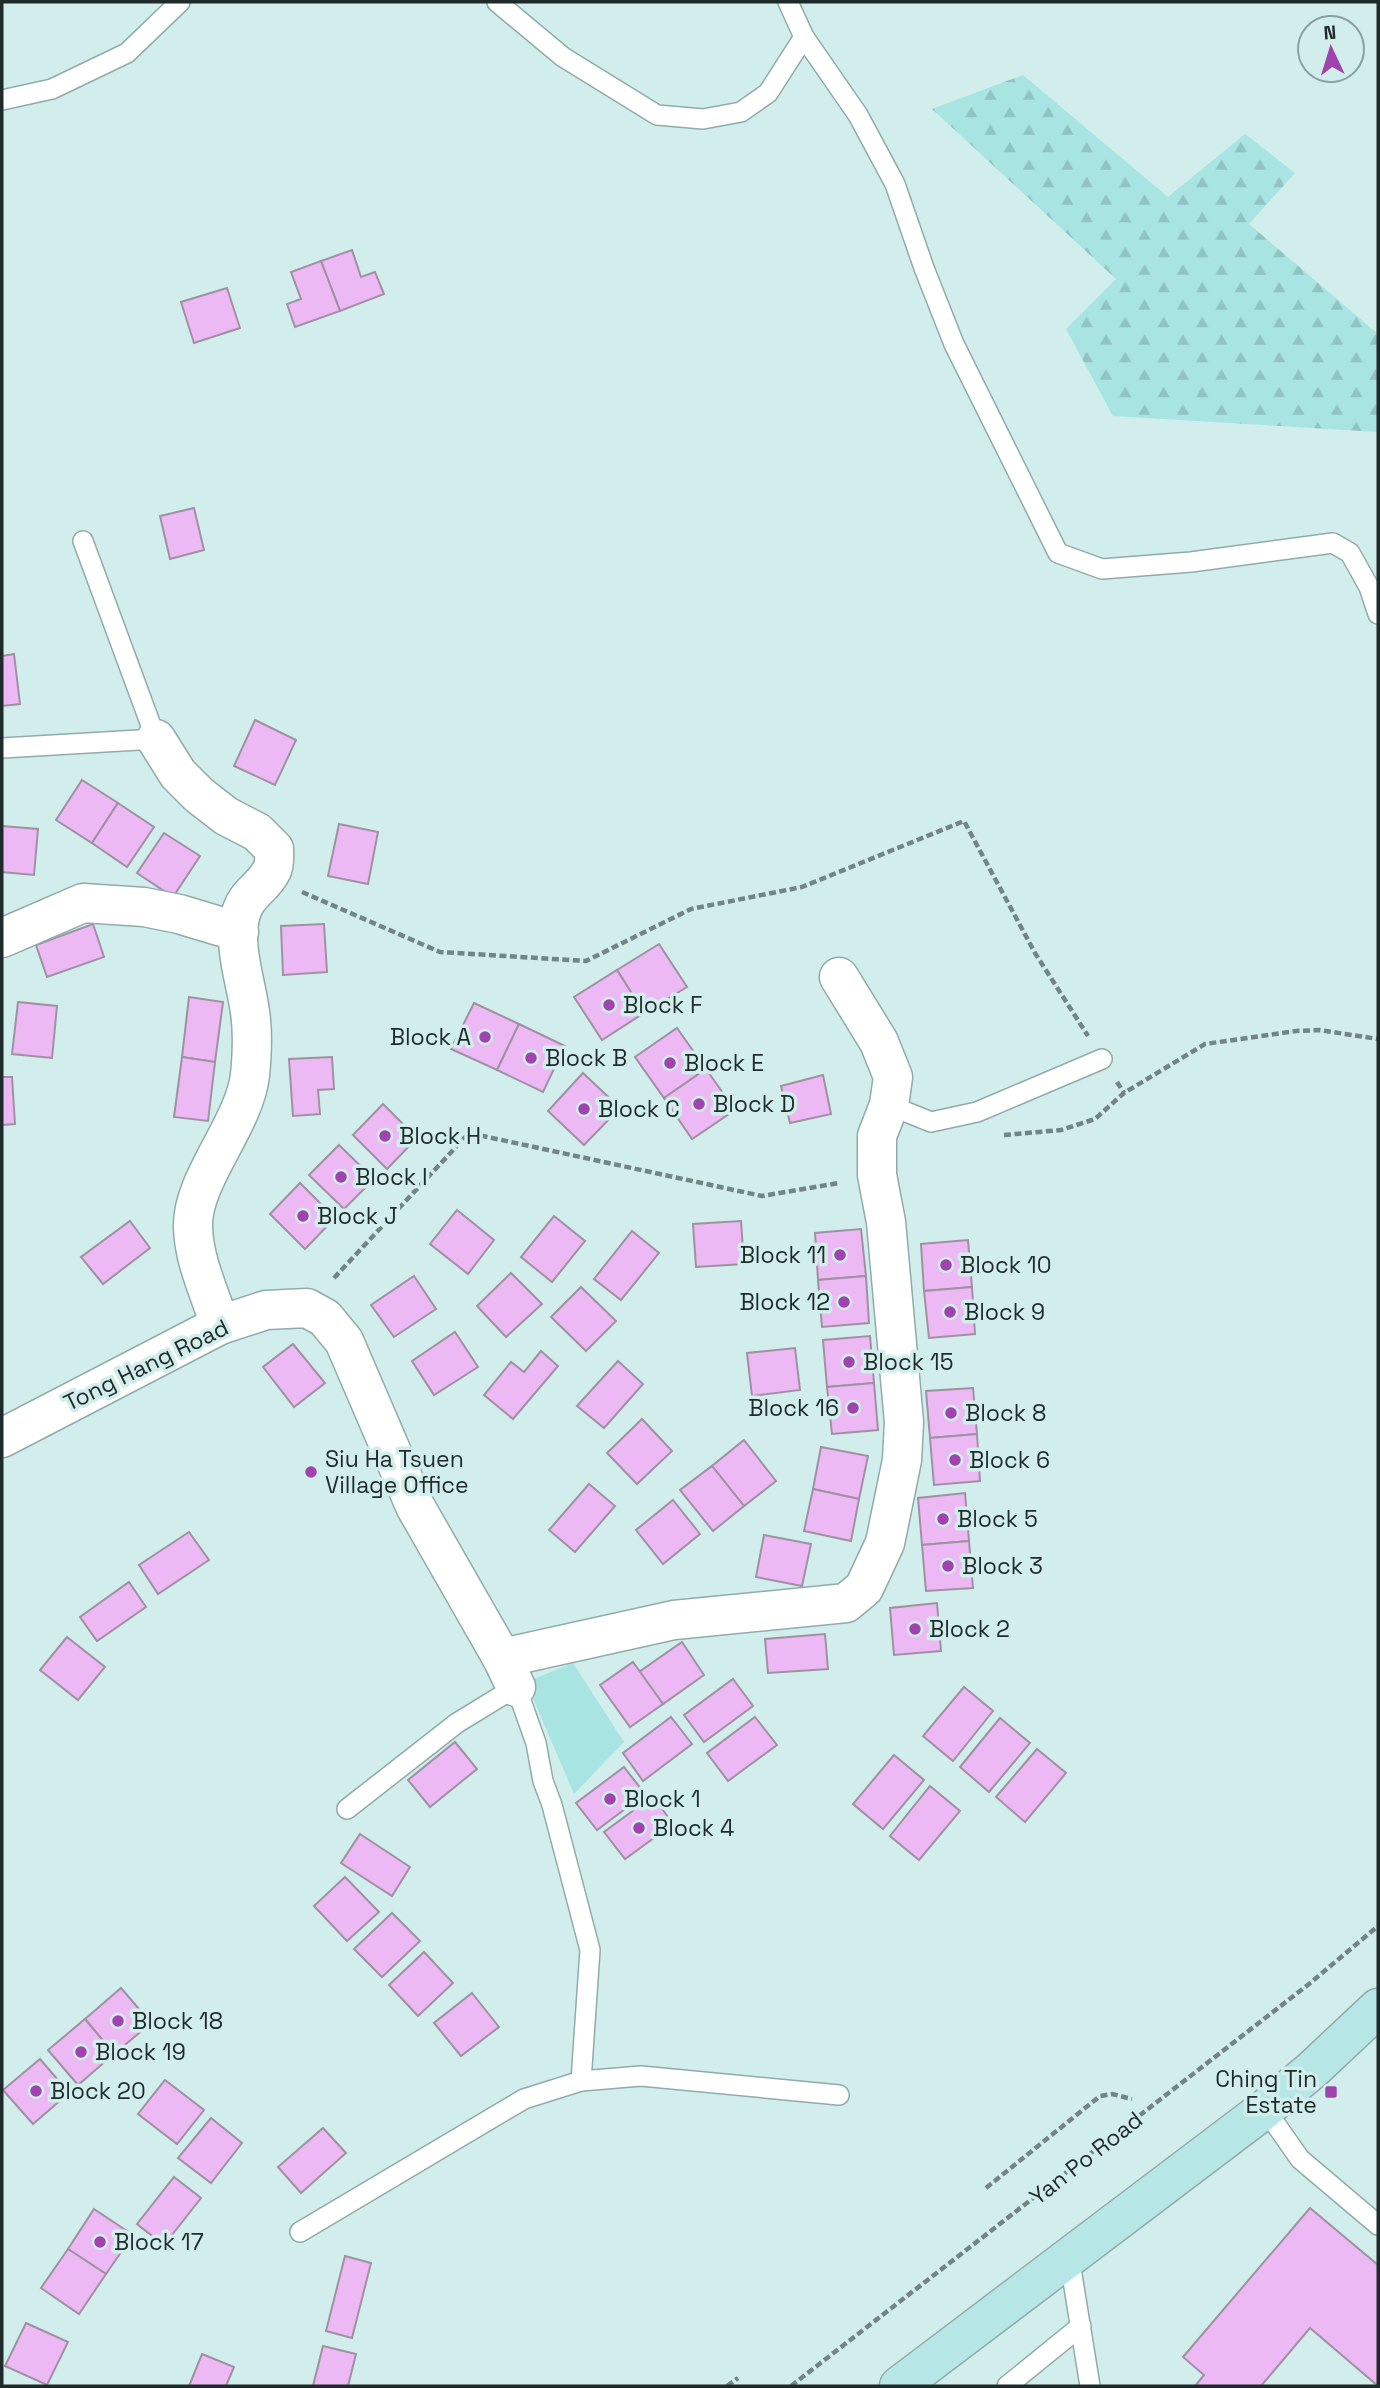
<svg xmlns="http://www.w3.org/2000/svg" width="1380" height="2388" viewBox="0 0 1380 2388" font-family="'Space Grotesk',sans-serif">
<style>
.forest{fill:url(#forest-firs)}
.park{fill:#a7e4e2}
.building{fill:#edb9f5;stroke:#a091a2;stroke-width:2}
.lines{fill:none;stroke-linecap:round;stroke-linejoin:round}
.lane-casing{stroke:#90abaa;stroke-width:22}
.street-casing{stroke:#90abaa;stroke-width:41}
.secondary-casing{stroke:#90abaa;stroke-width:41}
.path{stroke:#728584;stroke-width:4.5;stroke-dasharray:7 3.5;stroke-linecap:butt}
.lane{stroke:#fff;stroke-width:19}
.street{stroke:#fff;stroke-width:38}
.secondary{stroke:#b6e6e5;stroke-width:38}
.poi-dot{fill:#a043ae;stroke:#d1eeec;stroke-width:2.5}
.labels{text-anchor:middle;stroke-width:7;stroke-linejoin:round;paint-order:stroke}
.poi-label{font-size:23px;fill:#1f2a2a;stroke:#d1eeec;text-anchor:start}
.street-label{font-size:23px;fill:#1f2a2a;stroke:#d1eeec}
</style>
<defs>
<pattern id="forest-firs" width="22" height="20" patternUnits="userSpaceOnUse" patternTransform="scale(1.75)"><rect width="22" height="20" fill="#a7e4e2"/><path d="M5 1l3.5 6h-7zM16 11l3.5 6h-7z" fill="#8fc4c2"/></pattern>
</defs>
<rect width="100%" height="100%" fill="#d1eeec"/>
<!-- forest -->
<path class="forest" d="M1023 75 1168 197 1245 134 1295 173 1249 224 1378 334V432L1113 416 1066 329 1116 279 932 109Z"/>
<!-- park -->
<path class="park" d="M573 1663 624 1742 574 1794 526 1682Z"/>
<!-- building -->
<g class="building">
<path d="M352 250 361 277 375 272 384 294 340 311 321 261Z"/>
<path d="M321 261 340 311 295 327 287 304 301 299 291 272Z"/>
<path d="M227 288 240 328 194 343 181 302Z"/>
<path d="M194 508 204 550 170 559 160 516Z"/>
<path d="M14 654 20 704 2 706V656Z"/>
<path d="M255 720 296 740 275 785 234 766Z"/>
<path d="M82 780 118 803 92 843 56 820Z"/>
<path d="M118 803 154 827 127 867 92 843Z"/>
<path d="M339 824 378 832 368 884 328 876Z"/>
<path d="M2 826 38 829 34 875 2 872Z"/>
<path d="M164 833 200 856 173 897 137 873Z"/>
<path d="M93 924 104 957 47 977 36 945Z"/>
<path d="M324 924 327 972 283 975 281 926Z"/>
<path d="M659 944 687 987 644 1013 617 970Z"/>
<path d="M617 970 644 1013 602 1040 574 997Z"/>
<path d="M189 997 223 1002 215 1062 182 1057Z"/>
<path d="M18 1002 57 1006 52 1058 12 1054Z"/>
<path d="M474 1003 519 1024 497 1070 451 1049Z"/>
<path d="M519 1024 565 1046 543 1092 497 1070Z"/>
<path d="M677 1028 706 1069 664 1098 635 1057Z"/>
<path d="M182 1057 215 1062 208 1121 174 1117Z"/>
<path d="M332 1057 334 1089 318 1090 320 1114 293 1116 289 1059Z"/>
<path d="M706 1069 735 1110 692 1139 664 1098Z"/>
<path d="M583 1073 620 1108 584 1145 548 1111Z"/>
<path d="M823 1075 831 1114 790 1123 781 1086Z"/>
<path d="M2 1077H12L15 1124 2 1125Z"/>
<path d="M383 1104 417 1138 387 1169 353 1135Z"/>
<path d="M339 1145 374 1179 344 1209 309 1175Z"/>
<path d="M300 1183 335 1218 305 1249 270 1214Z"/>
<path d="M457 1210 494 1240 468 1274 430 1244Z"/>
<path d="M554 1216 585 1241 552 1282 521 1257Z"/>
<path d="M130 1221 150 1248 103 1284 81 1257Z"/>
<path d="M741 1221 744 1264 696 1267 693 1224Z"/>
<path d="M861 1229 866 1276 818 1280 815 1233Z"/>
<path d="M632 1231 659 1253 621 1300 594 1279Z"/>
<path d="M968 1240 972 1287 924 1291 921 1244Z"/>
<path d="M511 1273 542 1304 506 1337 477 1306Z"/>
<path d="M414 1276 436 1309 394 1337 371 1305Z"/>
<path d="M866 1276 869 1323 822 1327 818 1280Z"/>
<path d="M581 1287 616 1321 586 1351 551 1317Z"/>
<path d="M972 1287 975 1334 929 1338 924 1291Z"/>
<path d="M455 1332 478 1367 434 1395 412 1361Z"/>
<path d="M870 1336 874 1383 827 1387 823 1340Z"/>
<path d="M293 1344 325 1383 294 1407 263 1367Z"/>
<path d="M795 1348 800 1390 752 1396 747 1353Z"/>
<path d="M541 1351 558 1366 513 1419 484 1395 511 1362 524 1372Z"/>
<path d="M618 1361 643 1384 604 1428 577 1406Z"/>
<path d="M874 1383 878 1430 832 1434 827 1387Z"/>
<path d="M973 1388 977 1434 930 1438 926 1391Z"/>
<path d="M642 1419 672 1451 637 1484 607 1453Z"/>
<path d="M977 1434 980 1481 934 1485 930 1438Z"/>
<path d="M744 1440 776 1481 744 1506 712 1466Z"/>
<path d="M821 1447 868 1456 859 1499 813 1489Z"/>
<path d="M712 1466 744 1506 713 1531 680 1490Z"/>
<path d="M589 1484 615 1506 575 1552 549 1530Z"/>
<path d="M813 1489 859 1499 851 1541 804 1531Z"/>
<path d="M965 1493 969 1541 922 1545 918 1498Z"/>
<path d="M673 1500 700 1534 663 1564 636 1530Z"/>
<path d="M189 1532 209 1560 158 1594 139 1565Z"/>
<path d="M764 1535 811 1544 802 1586 756 1577Z"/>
<path d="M969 1541 973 1588 926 1591 922 1545Z"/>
<path d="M129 1582 146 1607 97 1641 80 1617Z"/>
<path d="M937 1603 941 1651 894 1655 890 1608Z"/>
<path d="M825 1634 828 1669 768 1673 765 1639Z"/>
<path d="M67 1637 105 1667 78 1700 40 1670Z"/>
<path d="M682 1642 704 1675 663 1704 639 1672Z"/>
<path d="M633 1662 663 1704 630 1727 600 1685Z"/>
<path d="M733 1679 753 1706 704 1742 684 1715Z"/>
<path d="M964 1687 993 1711 953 1761 923 1736Z"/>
<path d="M671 1717 692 1744 643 1781 623 1753Z"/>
<path d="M755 1717 777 1745 728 1781 707 1753Z"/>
<path d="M1000 1718 1030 1743 989 1792 960 1767Z"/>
<path d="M455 1742 477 1769 430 1807 408 1780Z"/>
<path d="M1037 1749 1066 1773 1025 1822 996 1797Z"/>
<path d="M894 1755 924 1780 883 1829 853 1804Z"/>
<path d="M624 1767 645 1794 597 1830 576 1803Z"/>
<path d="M930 1786 960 1811 919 1860 890 1836Z"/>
<path d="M653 1796 673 1824 625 1859 604 1832Z"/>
<path d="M360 1834 410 1867 392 1896 341 1863Z"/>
<path d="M345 1877 379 1912 347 1941 314 1906Z"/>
<path d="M392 1913 420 1941 382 1977 354 1949Z"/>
<path d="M424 1952 453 1983 418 2016 389 1985Z"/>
<path d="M121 1988 151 2023 114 2054 85 2019Z"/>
<path d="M472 1993 499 2027 461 2056 434 2023Z"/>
<path d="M85 2019 114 2054 78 2085 48 2050Z"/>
<path d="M40 2059 69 2093 33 2124 3 2090Z"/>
<path d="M165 2080 204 2110 177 2144 138 2114Z"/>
<path d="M211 2118 242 2143 211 2183 178 2158Z"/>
<path d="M323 2128 346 2153 301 2193 278 2167Z"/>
<path d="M174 2177 201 2198 164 2245 137 2224Z"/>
<path d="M1310 2208 1378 2265V2386L1310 2328 1261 2386H1195L1204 2375 1183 2357Z"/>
<path d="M94 2209 133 2235 106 2274 68 2249Z"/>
<path d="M68 2249 106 2274 79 2314 41 2288Z"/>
<path d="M345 2256 371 2263 352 2338 326 2331Z"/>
<path d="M26 2323 68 2342 47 2385 5 2366Z"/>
<path d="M323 2346 356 2354 348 2386H313Z"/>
<path d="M202 2354 234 2367 226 2386H189Z"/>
</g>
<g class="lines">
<!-- lane casing -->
<g class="lane-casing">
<g id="lane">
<path d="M497 2 563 57 657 115 703 119 741 112 768 93 804 37"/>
<path d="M788 2 804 37 858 115 895 184 924 268 954 344 1058 553 1102 569 1191 562 1333 543 1350 553 1369 587 1378 614"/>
<path d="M2 100 52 89 127 53 180 2"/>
<path d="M2 748 156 739 83 541"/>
<path d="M889 1105 931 1122 977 1112 1102 1059"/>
<path d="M347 1809 457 1723 516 1687 536 1743 543 1781 552 1805 590 1950 581 2081"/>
<path d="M1265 2109 1300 2159 1378 2225"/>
<path d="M300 2232 524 2099 581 2081 641 2076 839 2095"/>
<path d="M1069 2256 1090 2386"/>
<path d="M1007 2386 1081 2326"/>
</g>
</g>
<!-- street casing -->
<g class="street-casing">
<g id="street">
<path d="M156 739 178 774 199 795 226 816 257 832 274 849C274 856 275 864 272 870 262 890 245 893 240 917 233 947 246 982 250 1012 253 1032 252 1055 250 1075 244 1126 191 1180 193 1228 194 1261 210 1294 220 1325"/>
<path d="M2 938 83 903 144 907 179 914 239 932"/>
<path d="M2 1438 220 1325 266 1310 307 1308 325 1318 344 1341 415 1506 502 1658 516 1687"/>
<path d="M502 1658 674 1620 846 1603 864 1588 885 1543 902 1460 904 1422 886 1222 877 1175V1136L889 1105 893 1077 879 1042 839 977"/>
</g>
</g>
<!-- secondary casing -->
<g class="secondary-casing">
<path id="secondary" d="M899 2386 1265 2109 1312 2070 1378 2008"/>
</g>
<!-- path -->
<g class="path">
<path d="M302 892 440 952 586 961 691 909 802 887 964 821 1035 953 1088 1036"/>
<path d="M1117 1082 1124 1093"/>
<path d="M1004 1135 1061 1130 1095 1119 1124 1093 1205 1044 1296 1031 1319 1030 1378 1039"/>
<path d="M334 1278 469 1133 762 1196 839 1183"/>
<path d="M986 2188 1100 2096 1112 2094 1132 2099"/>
<path d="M727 2386 738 2378"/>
<path d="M791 2386 1309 1984 1378 1926"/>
</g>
<!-- lane -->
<use href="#lane" class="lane"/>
<!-- street -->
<use href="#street" class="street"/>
<!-- secondary -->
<use href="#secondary" class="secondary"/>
</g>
<!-- markers -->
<g class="poi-dot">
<circle cx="609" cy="1005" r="7"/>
<circle cx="485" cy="1037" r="7"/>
<circle cx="531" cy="1058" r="7"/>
<circle cx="670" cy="1063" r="7"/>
<circle cx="699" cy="1104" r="7"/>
<circle cx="584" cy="1109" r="7"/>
<circle cx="385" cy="1136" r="7"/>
<circle cx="341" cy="1177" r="7"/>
<circle cx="303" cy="1216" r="7"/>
<circle cx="840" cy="1255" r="7"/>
<circle cx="946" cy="1265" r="7"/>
<circle cx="844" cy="1302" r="7"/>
<circle cx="950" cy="1312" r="7"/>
<circle cx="849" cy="1362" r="7"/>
<circle cx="853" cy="1408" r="7"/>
<circle cx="951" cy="1413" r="7"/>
<circle cx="955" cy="1460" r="7"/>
<circle cx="311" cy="1472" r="7"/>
<circle cx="943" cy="1519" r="7"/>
<circle cx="948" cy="1566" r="7"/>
<circle cx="915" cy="1629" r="7"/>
<circle cx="610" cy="1799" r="7"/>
<circle cx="639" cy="1828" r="7"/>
<circle cx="118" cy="2021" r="7"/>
<circle cx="81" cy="2052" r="7"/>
<circle cx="36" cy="2091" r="7"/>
<rect x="1324" y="2085" width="14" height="14" rx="3.5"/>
<circle cx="100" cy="2242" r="7"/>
</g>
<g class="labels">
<!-- poi labels -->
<g class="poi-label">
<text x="623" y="1013">Block F</text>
<text x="471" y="1045" text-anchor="end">Block A</text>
<text x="545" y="1066">Block B</text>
<text x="684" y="1071">Block E</text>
<text x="713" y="1112">Block D</text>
<text x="598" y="1117">Block C</text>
<text x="399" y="1144">Block H</text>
<text x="355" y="1185">Block I</text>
<text x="317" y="1224">Block J</text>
<text x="826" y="1263" text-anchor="end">Block 11</text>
<text x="960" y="1273">Block 10</text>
<text x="830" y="1310" text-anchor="end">Block 12</text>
<text x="964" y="1320">Block 9</text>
<text x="863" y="1370">Block 15</text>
<text x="839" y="1416" text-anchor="end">Block 16</text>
<text x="965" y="1421">Block 8</text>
<text x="325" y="1467">Siu Ha Tsuen<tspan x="325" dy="26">Village Office</tspan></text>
<text x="969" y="1468">Block 6</text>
<text x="957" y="1527">Block 5</text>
<text x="962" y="1574">Block 3</text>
<text x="929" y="1637">Block 2</text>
<text x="624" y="1807">Block 1</text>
<text x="653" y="1836">Block 4</text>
<text x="132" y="2029">Block 18</text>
<text x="95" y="2060">Block 19</text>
<text x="1317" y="2087" text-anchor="end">Ching Tin<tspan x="1317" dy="26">Estate</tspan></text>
<text x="50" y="2099">Block 20</text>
<text x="114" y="2250">Block 17</text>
</g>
<!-- street labels -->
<g class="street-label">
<text transform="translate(146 1365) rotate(-26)" y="8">Tong Hang Road</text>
<text transform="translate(1086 2158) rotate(-38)" y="8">Yan Po Road</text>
</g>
</g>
<!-- border -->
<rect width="1380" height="2388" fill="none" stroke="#1f2a2a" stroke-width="7"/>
<!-- north arrow -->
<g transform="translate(1331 49) rotate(356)"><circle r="33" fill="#d1eeec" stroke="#8aa09e" stroke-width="2"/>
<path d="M0-5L12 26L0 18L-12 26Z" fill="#a043ae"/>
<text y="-10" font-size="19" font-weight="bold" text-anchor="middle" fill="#1f2a2a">N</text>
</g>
</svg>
